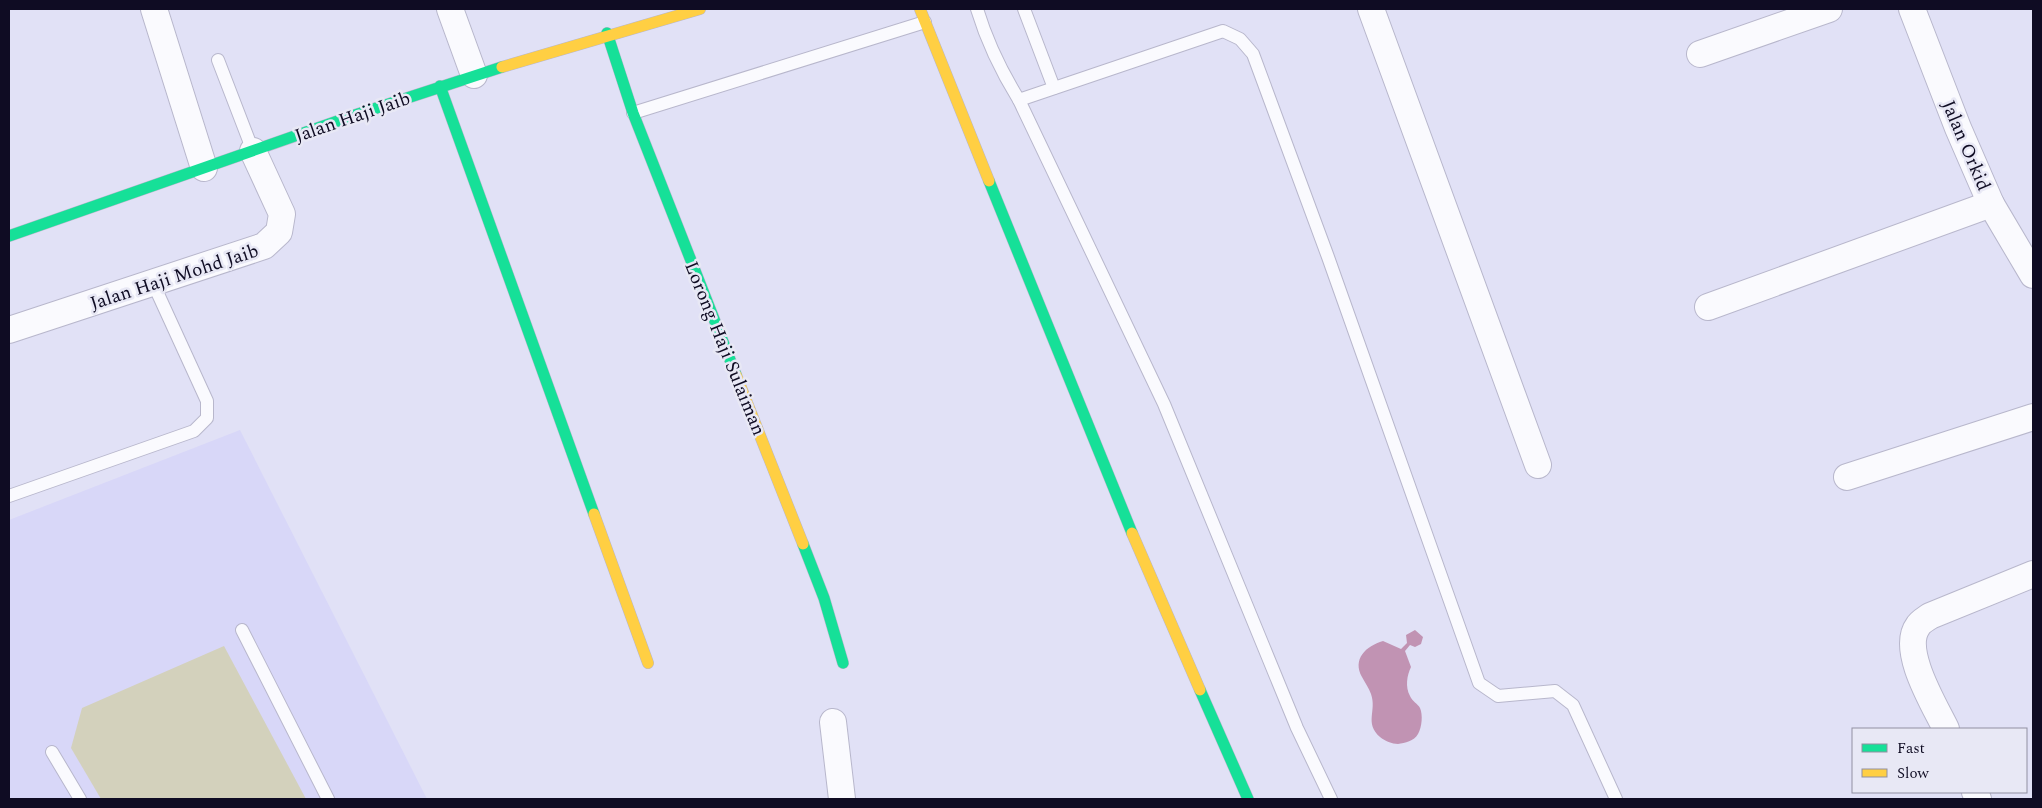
<svg xmlns="http://www.w3.org/2000/svg" width="2042" height="808" viewBox="0 0 2042 808" font-family="Spectral,serif">
<style>
.built{fill:#d8d7f8}
.green{fill:#d3d1bc}
.water{fill:#c193b3}
.lines{fill:none;stroke-linecap:round;stroke-linejoin:round}
.lane-casing{stroke:#b8b7cc;stroke-width:14}
.street-casing{stroke:#b8b7cc;stroke-width:28}
.fast-casing{stroke:#b8b7cc;stroke-width:12}
.slow-casing{stroke:#b8b7cc;stroke-width:12}
.lane{stroke:#fafafe;stroke-width:12}
.street{stroke:#fafafe;stroke-width:26}
.fast{stroke:#16e098;stroke-width:11}
.slow{stroke:#ffcf43;stroke-width:11}
.labels{text-anchor:middle;stroke-width:5;stroke-linejoin:round;paint-order:stroke}
.street-label{font-size:19px;fill:#0f0c23;stroke:#e8e8f5}
</style>
<rect width="100%" height="100%" fill="#e1e1f6"/>
<!-- built -->
<path class="built" d="M240 430 427 799H9V520Z"/>
<!-- green -->
<path class="green" d="M224 646 306 799H101L71 748 82 708Z"/>
<!-- water -->
<path class="water" d="M1415 630 1423 637 1421 644 1415 647 1410 645 1405 651 1411 667C1407 675 1405 687 1410 696 1412 701 1418 704 1420 708 1423 715 1422 727 1418 734 1414 741 1405 743 1398 744 1392 744 1385 741 1380 737 1364 723 1377 711 1371 694 1369 688 1365 683 1362 677 1352 659 1366 646 1383 641L1401 649 1407 643 1406 635Z"/>
<g class="lines">
<!-- lane casing -->
<g class="lane-casing">
<g id="lane">
<path d="M977 9C987 42 1001 71 1019 100"/>
<path d="M1024 9 1054 88"/>
<path d="M218 60 253 151"/>
<path d="M633 113 925 22"/>
<path d="M9 496 194 431 207 418V401L153 283"/>
<path d="M242 630 328 799"/>
<path d="M52 752 80 799"/>
<path d="M1331 799 1297 728 1164 404 1019 100 1223 31 1240 39 1253 54 1328 257 1479 683 1498 696 1555 691 1573 705 1616 799"/>
</g>
</g>
<!-- street casing -->
<g class="street-casing">
<g id="street">
<path d="M154 9 204 168"/>
<path d="M450 9 474 75"/>
<path d="M1371 9 1538 465"/>
<path d="M1912 9 1958 128 1991 204 2033 275"/>
<path d="M1700 54 1829 9"/>
<path d="M1708 307 1991 204"/>
<path d="M9 330 264 246 279 232 282 214 253 151"/>
<path d="M1847 477 2033 417"/>
<path d="M833 722 842 799"/>
<path d="M1946 729C1935 706 1900 650 1918 626 1920 622 1926 619 1930 616L2033 574"/>
<path d="M1975 792 1978 799"/>
</g>
</g>
<!-- fast casing -->
<g class="fast-casing">
<g id="fast">
<path d="M607 33 633 113 736 375"/>
<path d="M440 86 594 514"/>
<path d="M989 181 1132 533"/>
<path d="M9 236 352 116 502 67"/>
<path d="M803 544 824 598 843 663"/>
<path d="M1200 690 1248 799"/>
</g>
</g>
<!-- slow casing -->
<g class="slow-casing">
<g id="slow">
<path d="M920 9 989 181"/>
<path d="M502 67 700 9"/>
<path d="M736 375 803 544"/>
<path d="M594 514 648 663"/>
<path d="M1132 533 1200 690"/>
</g>
</g>
<!-- lane -->
<use href="#lane" class="lane"/>
<!-- street -->
<use href="#street" class="street"/>
<!-- fast -->
<use href="#fast" class="fast"/>
<!-- slow -->
<use href="#slow" class="slow"/>
</g>
<g class="labels">
<!-- street labels -->
<g class="street-label">
<text transform="translate(352 116) rotate(-19)" y="7">Jalan Haji Jaib</text>
<text transform="translate(1967 145) rotate(67)" y="7">Jalan Orkid</text>
<text transform="translate(174 276) rotate(-18)" y="7">Jalan Haji Mohd Jaib</text>
<text transform="translate(726 348) rotate(68)" y="7">Lorong Haji Sulaiman</text>
</g>
</g>
<!-- border -->
<rect width="2042" height="808" fill="none" stroke="#0f0c23" stroke-width="20"/>
<!-- legend -->
<rect x="1852" y="728" width="175" height="65" fill="#e8e8f5" stroke="#9190a1"/>
<rect x="1862" y="744" width="25" height="8" fill="#16e098" stroke="#9190a1"/>
<text x="1897" y="753" font-size="15" fill="#0f0c23">Fast</text>
<rect x="1862" y="769" width="25" height="8" fill="#ffcf43" stroke="#9190a1"/>
<text x="1897" y="778" font-size="15" fill="#0f0c23">Slow</text>
</svg>
